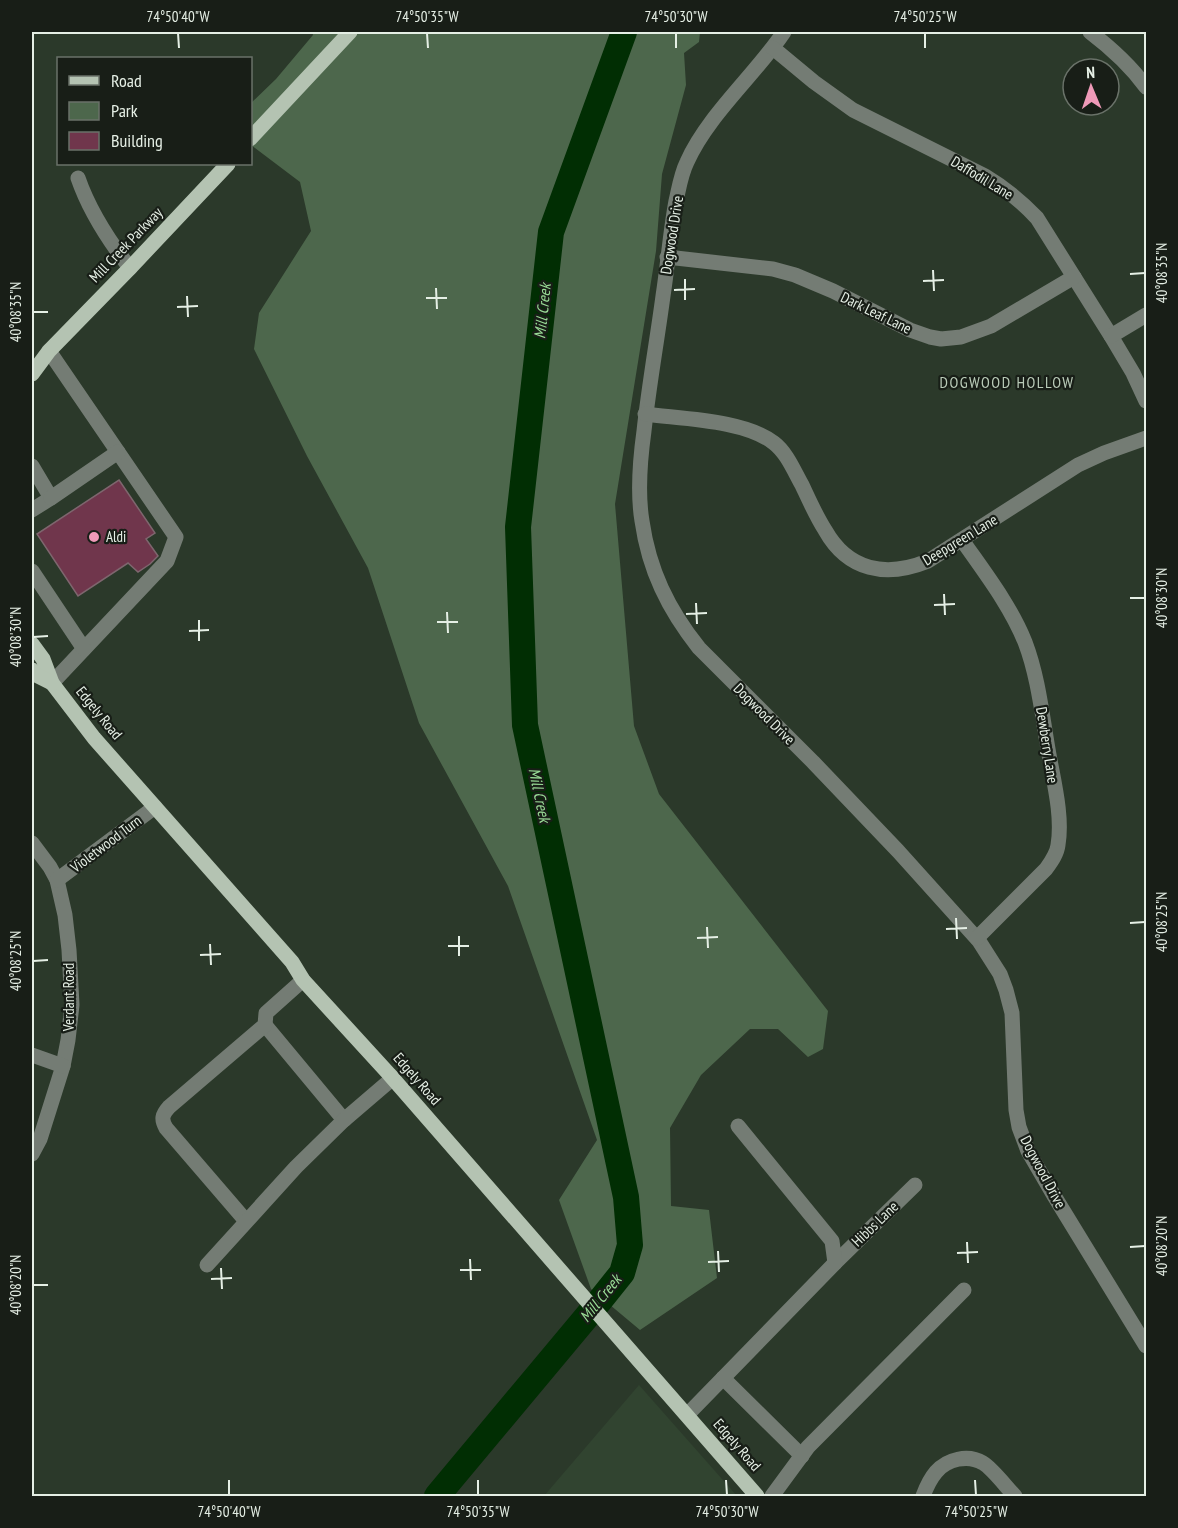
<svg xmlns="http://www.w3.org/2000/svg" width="1178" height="1528" viewBox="0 0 1178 1528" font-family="'PT Sans Narrow',sans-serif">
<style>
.built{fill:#314430}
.green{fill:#4d674c}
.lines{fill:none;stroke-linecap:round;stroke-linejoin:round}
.river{stroke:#012e03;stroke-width:26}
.building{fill:#70364c;stroke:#7e666e;stroke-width:1.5}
.minor{stroke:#747c74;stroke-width:15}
.major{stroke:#b4c3b2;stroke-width:15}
.ticks{fill:none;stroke:#e5efe5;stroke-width:2}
.poi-dot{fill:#ef9ab8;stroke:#181e17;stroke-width:2}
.labels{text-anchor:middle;stroke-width:4.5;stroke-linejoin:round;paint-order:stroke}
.street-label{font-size:15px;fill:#e5efe5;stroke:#181e17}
.poi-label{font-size:15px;fill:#e5efe5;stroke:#181e17;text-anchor:start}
.water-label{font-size:16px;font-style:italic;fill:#99db96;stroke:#181e17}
.neighbourhood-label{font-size:16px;letter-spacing:1.5px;fill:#b9cbb8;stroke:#181e17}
.neatline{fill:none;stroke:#e5efe5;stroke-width:2}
.ticks-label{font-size:15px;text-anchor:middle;fill:#e5efe5}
</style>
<rect width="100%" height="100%" fill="#2b392a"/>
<!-- built -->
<path class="built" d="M639 1385 737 1496H544Z"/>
<!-- green -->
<path class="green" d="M312 32H700L699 42 684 53 686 85 662 174 656 251 615 504 634 726 659 794 828 1011 823 1049 808 1057 778 1029H750L701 1075 670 1128 671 1206 709 1210 717 1278 640 1330 591 1289 559 1200 597 1140 508 886 419 723 368 568 307 456 254 349 259 313 311 231 300 182 251 145 250 104 276 79 313 35Z"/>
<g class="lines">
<!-- river -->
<path class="river" d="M437 1496 594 1308 622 1273 630 1245 626 1197 525 725 518 527 551 232 624 32"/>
</g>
<!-- building -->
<path class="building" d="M119 480 155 533 146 539 158 556 150 564 138 572 128 563 78 596 37 534Z"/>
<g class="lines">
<!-- minor -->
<g class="minor">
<path d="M784 32C755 75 708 115 687 162 681 174 679 188 676 201 670 233 668 264 663 296 657 341 649 385 644 431 640 460 637 491 642 521 649 570 668 609 699 648L813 762 898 851 979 941 1000 974 1006 990 1012 1013 1016 1110 1019 1127 1028 1151 1053 1194 1146 1346"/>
<path d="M1090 32C1111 48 1130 65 1146 87"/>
<path d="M773 48 814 82 853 110 985 176C1005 188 1021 201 1037 218L1111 336 1133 373 1146 401"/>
<path d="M78 178C89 210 109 241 130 268"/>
<path d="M667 257 773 269 795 275 833 291 910 330 930 337 941 339 961 337 991 326 1074 277"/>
<path d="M1111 336 1146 315"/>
<path d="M49 351 176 537 167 561 52 683"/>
<path d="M645 414C683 419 745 420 774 443 787 453 794 471 802 485 809 500 816 516 825 530 848 571 886 578 928 561L1078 465 1104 453 1146 438"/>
<path d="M32 466 51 498 32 510"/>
<path d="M51 498 118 452"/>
<path d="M962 540C985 573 1010 605 1025 642 1038 676 1042 714 1048 749 1053 779 1063 815 1058 845 1057 854 1051 862 1046 869L977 938"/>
<path d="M32 571 84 649"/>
<path d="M32 843 50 867 57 880 65 915 69 950 72 1005 68 1040 63 1066 40 1139 32 1154"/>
<path d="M57 880 155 807"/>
<path d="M265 1025 344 1120"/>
<path d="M32 1055 63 1066"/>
<path d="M246 1221 166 1128C161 1119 162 1115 169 1107L265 1025 266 1013 303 980"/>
<path d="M835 1263 915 1185"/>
<path d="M207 1265 296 1167 344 1120 393 1078"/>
<path d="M723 1378 802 1456"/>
<path d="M687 1415 835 1263 832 1241 738 1126"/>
<path d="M772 1496 808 1447 964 1290"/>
<path d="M923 1496C926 1488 930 1479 936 1472 947 1459 968 1454 983 1463 992 1468 1007 1488 1015 1496"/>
</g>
<!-- major -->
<g class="major">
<path d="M250 139 350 32"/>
<path d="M32 374 49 351 130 268 228 164"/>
<path d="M32 644 43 659 52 683 94 738 292 962 303 980 389 1074 757 1496"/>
<path d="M32 670 36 675 52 683"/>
</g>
</g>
<!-- ticks -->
<path class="ticks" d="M178 33 179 48M427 33 428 48M676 33V48M925 33V48M933 270 934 291M1130 274 1145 273M685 279V300M923 281 944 280M436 288 437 309M674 290 695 289M187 296 188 317M426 298H447M177 307 198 306M33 312H48M944 594 945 615M1130 598H1145M696 603 697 624M934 605 955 604M447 612 448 633M686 614 707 613M199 620V641M437 622H458M189 631 209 630M33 637 48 636M956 918 957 939M1130 923 1145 922M707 927 708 948M946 929 967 928M459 936V956M697 938 718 937M210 944 211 965M448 946H469M200 955 221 954M33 961 48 960M967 1242 968 1263M1130 1247 1145 1246M718 1251 719 1272M957 1253 978 1252M470 1259 471 1280M708 1262 729 1261M221 1268 222 1289M460 1270H481M211 1279 232 1278M33 1285H48M229 1480V1495M478 1480V1495M726 1480 727 1495M975 1480 976 1495"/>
<!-- markers -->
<circle class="poi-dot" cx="94" cy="537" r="6"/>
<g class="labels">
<!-- street labels -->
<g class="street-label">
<text transform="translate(982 178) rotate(31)" y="5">Daffodil Lane</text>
<text transform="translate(672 235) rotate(-81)" y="5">Dogwood Drive</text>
<text transform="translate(126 245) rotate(-46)" y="5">Mill Creek Parkway</text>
<text transform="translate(876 313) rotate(26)" y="5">Dark Leaf Lane</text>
<text transform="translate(960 540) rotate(-31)" y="5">Deepgreen Lane</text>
<text transform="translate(99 713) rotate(51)" y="5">Edgely Road</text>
<text transform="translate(764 714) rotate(45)" y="5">Dogwood Drive</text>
<text transform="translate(1047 745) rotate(81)" y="5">Dewberry Lane</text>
<text transform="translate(106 844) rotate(-37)" y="5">Violetwood Turn</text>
<text transform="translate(69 997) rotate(-90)" y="5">Verdant Road</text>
<text transform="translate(417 1079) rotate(49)" y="5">Edgely Road</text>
<text transform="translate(1043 1172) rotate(62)" y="5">Dogwood Drive</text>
<text transform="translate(875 1224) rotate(-44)" y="5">Hibbs Lane</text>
<text transform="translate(737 1445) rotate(49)" y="5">Edgely Road</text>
</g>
<!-- poi labels -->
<g class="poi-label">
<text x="106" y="542">Aldi</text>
</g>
<!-- water labels -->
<g class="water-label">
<text transform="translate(542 311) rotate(-84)" y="6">Mill Creek</text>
<text transform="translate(540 795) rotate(78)" y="6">Mill Creek</text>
<text transform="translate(600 1298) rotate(-51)" y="6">Mill Creek</text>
</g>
<!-- neighbourhood labels -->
<g class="neighbourhood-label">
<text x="1007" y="388">DOGWOOD HOLLOW</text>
</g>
</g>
<!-- border -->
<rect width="1178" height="1528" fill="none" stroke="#181e17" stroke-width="66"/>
<!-- legend -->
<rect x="57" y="57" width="195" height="108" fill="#181e17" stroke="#6a7269" stroke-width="1.5"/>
<rect x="69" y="76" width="30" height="9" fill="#b4c3b2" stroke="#6a7269" stroke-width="1.5"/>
<text x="111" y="87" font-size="18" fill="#e5efe5">Road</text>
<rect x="69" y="102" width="30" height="18" fill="#4d674c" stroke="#6a7269" stroke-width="1.5"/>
<text x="111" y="117" font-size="18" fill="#e5efe5">Park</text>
<rect x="69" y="132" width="30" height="18" fill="#70364c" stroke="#6a7269" stroke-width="1.5"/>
<text x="111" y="147" font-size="18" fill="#e5efe5">Building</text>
<!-- north arrow -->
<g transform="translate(1091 87) rotate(358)"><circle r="28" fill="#181e17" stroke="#6a7269" stroke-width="1.5"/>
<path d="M0-4.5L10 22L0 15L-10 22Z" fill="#ef9ab8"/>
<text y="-9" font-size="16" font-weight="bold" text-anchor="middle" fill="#e5efe5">N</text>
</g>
<rect x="33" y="33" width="1112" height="1462" class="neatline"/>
<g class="ticks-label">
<text x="178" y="22">74°50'40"W</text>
<text x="427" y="22">74°50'35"W</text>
<text x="676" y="22">74°50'30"W</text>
<text x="925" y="22">74°50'25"W</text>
<text transform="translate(1162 273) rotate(-90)" y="5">40°08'35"N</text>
<text transform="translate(16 312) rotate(-90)" y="5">40°08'35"N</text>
<text transform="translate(1162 598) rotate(-90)" y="5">40°08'30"N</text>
<text transform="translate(16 637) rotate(-90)" y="5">40°08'30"N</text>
<text transform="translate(1162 922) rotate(-90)" y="5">40°08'25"N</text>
<text transform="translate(16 961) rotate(-90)" y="5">40°08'25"N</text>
<text transform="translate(1162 1246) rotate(-90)" y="5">40°08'20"N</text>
<text transform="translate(16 1285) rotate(-90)" y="5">40°08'20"N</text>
<text x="229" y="1517">74°50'40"W</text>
<text x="478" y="1517">74°50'35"W</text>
<text x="727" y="1517">74°50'30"W</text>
<text x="976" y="1517">74°50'25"W</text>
</g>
</svg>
